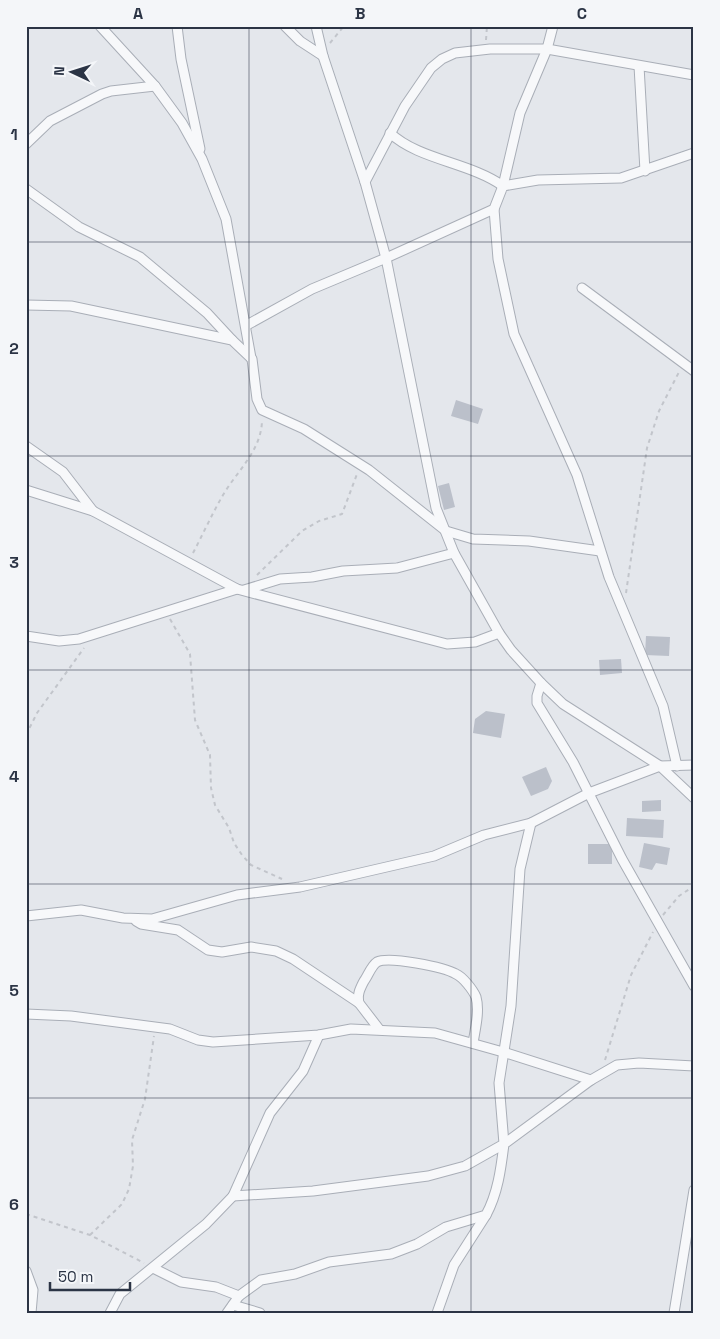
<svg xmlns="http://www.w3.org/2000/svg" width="720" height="1339" viewBox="0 0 720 1339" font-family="'Space Grotesk',sans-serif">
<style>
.building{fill:#bbc0ca}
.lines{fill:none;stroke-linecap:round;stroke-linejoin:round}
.minor-casing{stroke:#a9aeb7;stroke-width:11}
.path{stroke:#c2c5cb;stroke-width:2;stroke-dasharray:4 4;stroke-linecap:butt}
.minor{stroke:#f7f8fa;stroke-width:9}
.grid{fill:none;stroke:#2b3445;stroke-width:1;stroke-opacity:0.55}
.neatline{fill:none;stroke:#2b3445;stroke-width:2}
.grid-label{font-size:16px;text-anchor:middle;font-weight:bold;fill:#2b3445}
</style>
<rect width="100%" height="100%" fill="#e4e7ec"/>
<!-- building -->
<g class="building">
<path d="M456 400 483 409 478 424 451 416Z"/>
<path d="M449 483 455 507 444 510 438 486Z"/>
<path d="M646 636 670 637 669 656 645 655Z"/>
<path d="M621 659 622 673 600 675 599 660Z"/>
<path d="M486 711 505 714 501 738 473 733 475 719Z"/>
<path d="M546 767 552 781 548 789 531 796 522 777Z"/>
<path d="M661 800V811L642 812V801Z"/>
<path d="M627 818 664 820 663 838 626 836Z"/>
<path d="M644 843 670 848 667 865 656 863 652 870 639 867Z"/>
<rect x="588" y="844" width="24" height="20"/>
</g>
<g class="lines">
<!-- minor casing -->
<g class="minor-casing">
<g id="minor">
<path d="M100 26 155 86 182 123 202 159 226 219 251 358"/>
<path d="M177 26 181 59 200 149"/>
<path d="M285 26 300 41 323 56"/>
<path d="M316 26 323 56 365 182 386 258 436 508 454 553 499 633 511 650 541 683 563 704 660 766 694 798"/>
<path d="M639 66 645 171"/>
<path d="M390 133C419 160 469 162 503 186L520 113 547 49 553 26"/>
<path d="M26 144 50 121 102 94 111 91 155 86"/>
<path d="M365 182 405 106 431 68 442 59 455 53 490 49H547L694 75"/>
<path d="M26 189 79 227 140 257 207 313 232 340"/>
<path d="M494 209 498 259 514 334 577 475 609 577 663 706 677 766"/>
<path d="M582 288 694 371"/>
<path d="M26 305 71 306 232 340 252 359 257 399 262 410 304 429 369 470 446 531 473 539 529 541 600 551"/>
<path d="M247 325 312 289 386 258 494 209 503 186 538 180 621 178 694 153"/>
<path d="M26 446 63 472 93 511"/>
<path d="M26 490 93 511 237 589 447 644 475 642 499 633"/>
<path d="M244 590 280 579 312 577 343 571 397 568 454 553"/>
<path d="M26 636 59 641 79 639 237 589"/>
<path d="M541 683 537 696V703L573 762 622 859 694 986"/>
<path d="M26 916 81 910 123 918 152 919 237 895 300 887 434 856 484 835 531 823 589 793 660 766 694 765"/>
<path d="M136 921 141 924 178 930 208 950 222 952 251 947 276 951 293 959 359 1003"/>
<path d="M26 1014 71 1016 170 1029 198 1040 213 1042 319 1035 351 1029 435 1033 503 1052 591 1080"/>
<path d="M379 1029 359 1003C357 994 360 989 364 981 368 976 371 966 377 962 389 956 444 967 456 974 463 977 473 990 476 997 480 1011 475 1030 473 1043"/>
<path d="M233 1196 313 1191 428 1176 465 1166 504 1144 499 1083 511 1006 520 869 531 823"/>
<path d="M153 1268 181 1282 216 1287 239 1296"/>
<path d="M26 1271 33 1290 31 1313"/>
<path d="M233 1305 260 1313"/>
<path d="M110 1313 120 1294 206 1224 233 1196 270 1113 303 1071 319 1035"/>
<path d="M227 1313 239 1296 261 1280 295 1274 329 1262 391 1254 417 1244 446 1227 486 1215C498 1193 501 1168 504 1144L591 1080 617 1065 639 1063 694 1066"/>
<path d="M437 1313 454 1265 486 1215"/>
<path d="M674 1313 694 1190"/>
</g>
</g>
<!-- path -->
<g class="path">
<path d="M486 40 487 26"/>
<path d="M330 43 344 26"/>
<path d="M193 553C203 534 212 514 223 495 237 471 261 451 262 421"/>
<path d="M257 575 302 531 319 521 342 514 357 474"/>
<path d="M626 593 647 448 659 411 679 372"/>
<path d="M170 619 190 654 195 720 210 755 211 788 215 805 229 828 234 843 242 855 251 865 282 879"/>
<path d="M26 735 37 713 84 648"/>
<path d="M663 915 679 896 694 886"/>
<path d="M605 1060 631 975 653 932"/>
<path d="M26 1214 90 1235 144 1263"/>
<path d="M90 1235 122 1204 129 1189 133 1166 132 1140 145 1099 154 1036"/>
</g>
<!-- minor -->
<use href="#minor" class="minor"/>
</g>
<!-- grid -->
<path class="grid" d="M249 26V1313M471 26V1313M26 242H694M26 456H694M26 670H694M26 884H694M26 1098H694"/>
<!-- border -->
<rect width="720" height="1339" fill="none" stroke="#f4f6f9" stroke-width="55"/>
<!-- north arrow -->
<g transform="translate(72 72) rotate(274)" stroke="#f4f6f9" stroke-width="4" paint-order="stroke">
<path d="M0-4L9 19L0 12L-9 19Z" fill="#2b3445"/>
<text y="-8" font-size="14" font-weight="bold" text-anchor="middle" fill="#2b3445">N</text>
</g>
<!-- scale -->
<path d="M50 1282v8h80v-8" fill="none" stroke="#2b3445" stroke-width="2.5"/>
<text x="58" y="1282" font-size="15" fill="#2b3445" stroke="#f4f6f9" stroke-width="4" paint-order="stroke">50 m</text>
<rect x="28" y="28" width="664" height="1284" class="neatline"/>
<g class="grid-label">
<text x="138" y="19">A</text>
<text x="360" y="19">B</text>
<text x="582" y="19">C</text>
<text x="14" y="140">1</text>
<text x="14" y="354">2</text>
<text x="14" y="568">3</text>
<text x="14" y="782">4</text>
<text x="14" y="996">5</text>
<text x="14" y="1210">6</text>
</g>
</svg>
